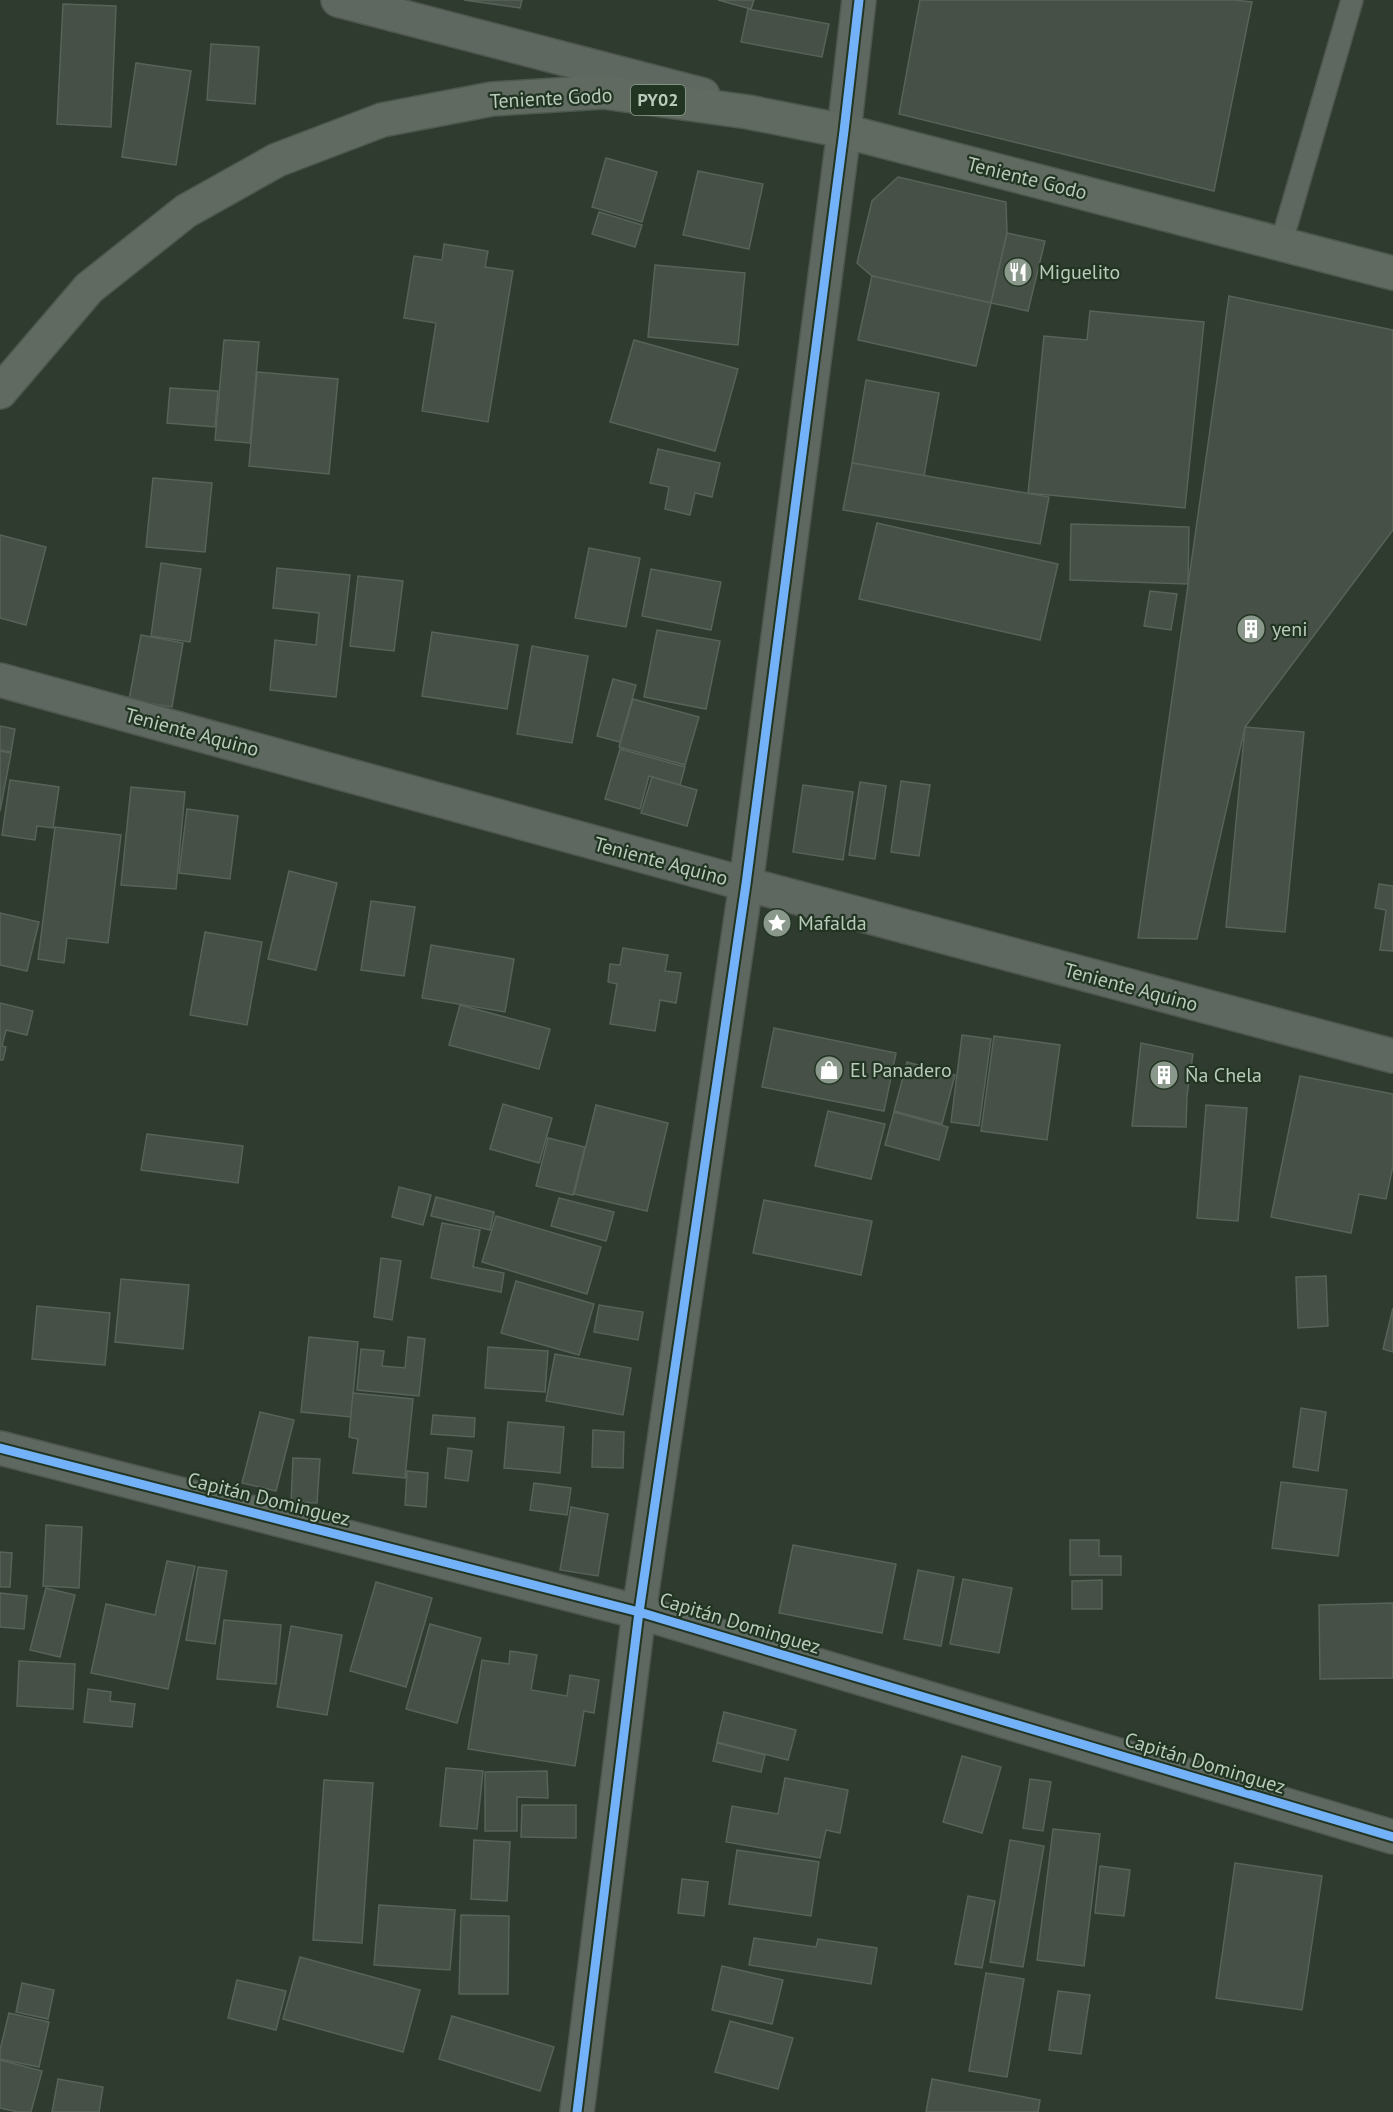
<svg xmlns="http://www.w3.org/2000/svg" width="1393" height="2112" viewBox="0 0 1393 2112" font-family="'PT Sans',sans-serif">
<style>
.building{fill:#465046;stroke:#576258;stroke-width:1.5}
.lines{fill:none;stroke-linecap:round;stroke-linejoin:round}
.service-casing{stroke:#4e564e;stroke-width:24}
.minor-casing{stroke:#4e564e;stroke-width:36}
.primary-casing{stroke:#4c574d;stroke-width:36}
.service{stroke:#5e6860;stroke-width:21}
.minor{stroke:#5e6860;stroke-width:33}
.primary{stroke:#606a61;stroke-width:33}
.cycleway-casing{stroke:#223523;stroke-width:13}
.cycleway{stroke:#73b2f8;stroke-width:9}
.labels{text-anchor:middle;stroke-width:4.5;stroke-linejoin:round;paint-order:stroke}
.shield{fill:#223523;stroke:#8c9d8d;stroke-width:1.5}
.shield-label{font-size:18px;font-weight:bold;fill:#bacabb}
.street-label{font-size:20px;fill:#bacabb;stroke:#223523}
.poi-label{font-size:20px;fill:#bacabb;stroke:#223523;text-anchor:start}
</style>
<rect width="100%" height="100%" fill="#2f3b2f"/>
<!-- building -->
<g class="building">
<path d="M464 0H522L520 8Z"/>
<path d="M718 0H754L751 9Z"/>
<path d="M920 0H1235L1252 2 1214 191 899 114Z"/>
<path d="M63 4 116 6 111 127 57 124Z"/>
<path d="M748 9 829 24 822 57 741 42Z"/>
<path d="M211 44 259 47 255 104 207 100Z"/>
<path d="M136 63 191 71 176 165 122 157Z"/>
<path d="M606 158 657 172 642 222 592 207Z"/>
<path d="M698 171 763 184 749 249 683 235Z"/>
<path d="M898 177 1006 202 1007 233 991 303 872 276 857 263 872 201Z"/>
<path d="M599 212 642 225 635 247 592 234Z"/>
<path d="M1007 233 1045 241 1028 311 991 303Z"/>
<path d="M444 244 488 251 485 267 513 271 488 422 422 411 436 323 404 318 414 256 442 260Z"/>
<path d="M655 265 745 273 738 345 648 337Z"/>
<path d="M872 276 991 303 976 366 858 340Z"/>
<path d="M1229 296 1393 330V530L1245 727 1197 939 1138 938Z"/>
<path d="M1090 311 1204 322 1185 508 1028 493 1044 336 1087 340Z"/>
<path d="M224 340 259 342 250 443 215 440Z"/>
<path d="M634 340 738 369 715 451 610 422Z"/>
<path d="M257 372 338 379 329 474 249 466Z"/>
<path d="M866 380 939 393 924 476 852 463Z"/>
<path d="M170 388 218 391 215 427 167 423Z"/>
<path d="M658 449 720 463 712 497 695 493 690 515 665 509 669 487 650 483Z"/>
<path d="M852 463 1049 497 1040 544 843 510Z"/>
<path d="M153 478 212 483 205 552 146 547Z"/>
<path d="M877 523 1058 564 1040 640 859 599Z"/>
<path d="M1071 524 1189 527 1188 584 1070 580Z"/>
<path d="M0 535 46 547 26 625 0 618Z"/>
<path d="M589 548 640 558 626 627 575 618Z"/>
<path d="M161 563 201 569 190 642 151 636Z"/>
<path d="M277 568 350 575 336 697 270 690 275 640 316 645 319 613 273 608Z"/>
<path d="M651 569 721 582 711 630 642 616Z"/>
<path d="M358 576 403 581 394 651 350 646Z"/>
<path d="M1150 591 1177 594 1171 630 1144 626Z"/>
<path d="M657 630 720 641 706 709 644 697Z"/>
<path d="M432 632 518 645 507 709 422 696Z"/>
<path d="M141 635 183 643 172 707 129 700Z"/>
<path d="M532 646 588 656 572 743 517 734Z"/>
<path d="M613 679 636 685 620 742 597 736Z"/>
<path d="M633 699 699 717 685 765 619 747Z"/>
<path d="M0 726 15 729 11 752 0 750Z"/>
<path d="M1245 727 1304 732 1285 932 1226 927Z"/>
<path d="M620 749 685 767 680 785 649 776 640 809 605 799Z"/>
<path d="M0 751 11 753 0 811Z"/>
<path d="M652 777 697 790 687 826 641 813Z"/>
<path d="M10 780 59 787 53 828 37 826 35 840 2 835Z"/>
<path d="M901 781 930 785 919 856 891 852Z"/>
<path d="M860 782 886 786 875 859 849 855Z"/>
<path d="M803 785 853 792 843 860 793 852Z"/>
<path d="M131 787 185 792 176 889 121 885Z"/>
<path d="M187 809 238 816 230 879 179 873Z"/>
<path d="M55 827 121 835 108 943 67 938 64 963 38 959Z"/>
<path d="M289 871 337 883 316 970 268 959Z"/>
<path d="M1379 884 1393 886V951L1380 950 1386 910 1375 908Z"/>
<path d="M371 901 415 907 404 976 361 970Z"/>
<path d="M0 913 39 922 27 971 0 965Z"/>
<path d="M205 932 262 942 247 1025 190 1015Z"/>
<path d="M431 945 514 959 505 1012 422 998Z"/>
<path d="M623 948 668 955 665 971 681 973 676 1003 660 1000 655 1031 610 1024 617 984 608 982 610 964 620 965Z"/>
<path d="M0 1003 33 1011 27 1035 6 1030 2 1046 6 1047 3 1060H0Z"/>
<path d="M460 1005 550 1029 539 1069 449 1045Z"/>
<path d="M774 1028 896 1053 884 1111 762 1087Z"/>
<path d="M962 1035 991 1039 979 1126 951 1122Z"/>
<path d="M994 1036 1060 1045 1047 1140 981 1131Z"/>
<path d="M1141 1043 1193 1054 1187 1096 1186 1127 1132 1126Z"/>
<path d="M907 1062 955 1075 942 1124 894 1111Z"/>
<path d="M1300 1076 1393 1094V1166L1386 1199 1359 1194 1351 1233 1271 1217Z"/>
<path d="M503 1104 552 1118 539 1163 490 1149Z"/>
<path d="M596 1105 668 1123 647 1211 574 1194Z"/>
<path d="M1206 1105 1247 1108 1238 1221 1197 1218Z"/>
<path d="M828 1111 885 1124 871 1179 815 1166Z"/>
<path d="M894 1112 948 1127 939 1160 885 1145Z"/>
<path d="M147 1134 243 1146 238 1183 141 1170Z"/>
<path d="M548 1138 585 1147 573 1195 536 1186Z"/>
<path d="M399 1187 431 1195 423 1225 392 1217Z"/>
<path d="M436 1197 494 1212 490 1230 431 1216Z"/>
<path d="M559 1198 614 1212 606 1241 551 1226Z"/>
<path d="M764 1200 872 1221 861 1275 753 1253Z"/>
<path d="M496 1216 601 1247 587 1294 482 1262Z"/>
<path d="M442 1223 480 1230 473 1267 504 1273 501 1292 431 1278Z"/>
<path d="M381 1258 401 1261 392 1320 374 1317Z"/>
<path d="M1326 1276 1328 1326 1298 1328 1296 1277Z"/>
<path d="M121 1279 189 1285 183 1349 115 1342Z"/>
<path d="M516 1281 594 1304 579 1355 501 1333Z"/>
<path d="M599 1305 643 1312 638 1340 594 1332Z"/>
<path d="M37 1306 110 1313 105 1365 32 1359Z"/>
<path d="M1393 1308V1352L1383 1349Z"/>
<path d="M309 1337 358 1342 351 1417 301 1412Z"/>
<path d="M408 1337 425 1339 419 1396 357 1390 361 1349 384 1351 382 1366 405 1368Z"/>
<path d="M488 1347 548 1351 545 1392 485 1388Z"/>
<path d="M555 1354 631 1368 623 1415 546 1401Z"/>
<path d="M353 1393 413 1399 405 1478 353 1473 358 1439 349 1437Z"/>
<path d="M1301 1408 1326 1412 1318 1471 1293 1467Z"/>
<path d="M260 1412 294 1420 276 1491 242 1483Z"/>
<path d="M433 1415 475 1418 474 1437 431 1434Z"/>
<path d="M508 1422 564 1427 560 1473 504 1468Z"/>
<path d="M593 1430 624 1432 623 1468 592 1467Z"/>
<path d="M448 1448 472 1451 468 1481 445 1478Z"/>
<path d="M293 1458 320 1459 317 1503 291 1502Z"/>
<path d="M407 1471 428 1473 426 1507 405 1505Z"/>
<path d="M1281 1482 1347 1490 1338 1556 1272 1548Z"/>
<path d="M534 1483 571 1488 567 1515 530 1510Z"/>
<path d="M571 1507 608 1514 598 1576 560 1570Z"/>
<path d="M46 1525 82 1527 79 1588 43 1586Z"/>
<path d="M1070 1540H1099V1556H1121V1575H1070Z"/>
<path d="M793 1545 896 1564 882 1633 779 1613Z"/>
<path d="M0 1552 12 1553 10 1587H0Z"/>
<path d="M167 1561 195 1566 168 1689 91 1673 106 1604 155 1615Z"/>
<path d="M198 1567 227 1571 215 1644 186 1640Z"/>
<path d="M918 1570 954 1577 941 1646 904 1639Z"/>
<path d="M963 1579 1012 1588 999 1653 950 1644Z"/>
<path d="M1102 1580V1609H1072V1581Z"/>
<path d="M376 1582 432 1598 406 1687 350 1671Z"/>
<path d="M46 1588 75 1595 60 1657 30 1650Z"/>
<path d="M0 1593 27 1596 24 1629 0 1627Z"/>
<path d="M1393 1603V1678L1320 1679 1319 1605Z"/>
<path d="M224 1620 281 1625 276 1684 217 1679Z"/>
<path d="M430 1624 481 1638 457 1723 406 1709Z"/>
<path d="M291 1626 342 1635 327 1715 277 1707Z"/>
<path d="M510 1651 537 1655 531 1690 567 1696 570 1675 599 1680 594 1713 584 1711 575 1766 468 1749 482 1660 509 1664Z"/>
<path d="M19 1661 75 1664 73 1709 17 1706Z"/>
<path d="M88 1689 111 1692 110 1701 135 1704 132 1727 84 1722Z"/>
<path d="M724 1712 796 1730 788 1760 717 1742Z"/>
<path d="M717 1743 765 1755 761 1772 713 1761Z"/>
<path d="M962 1756 1001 1767 982 1833 943 1822Z"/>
<path d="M446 1768 483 1771 477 1829 440 1826Z"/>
<path d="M547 1771 548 1798 517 1797V1831H485V1772Z"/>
<path d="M785 1778 848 1790 840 1833 826 1830 820 1858 726 1842 732 1806 778 1814Z"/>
<path d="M1030 1779 1051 1782 1043 1831 1023 1828Z"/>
<path d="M324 1780 373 1783 362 1943 313 1940Z"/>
<path d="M522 1805H576V1838L521 1837Z"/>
<path d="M1053 1829 1100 1834 1084 1966 1037 1960Z"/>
<path d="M474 1840 510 1842 507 1901 471 1899Z"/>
<path d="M1010 1840 1044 1846 1023 1967 990 1962Z"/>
<path d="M737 1850 819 1862 811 1916 729 1904Z"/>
<path d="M1235 1863 1322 1876 1302 2010 1216 1998Z"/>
<path d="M1100 1866 1130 1870 1124 1916 1095 1913Z"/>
<path d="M682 1879 708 1882 704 1916 678 1913Z"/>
<path d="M968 1896 995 1901 982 1968 955 1964Z"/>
<path d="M379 1905 455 1910 450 1970 374 1965Z"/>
<path d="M461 1915 509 1916 508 1994H459Z"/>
<path d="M754 1938 816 1947 818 1939 877 1948 871 1984 749 1965Z"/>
<path d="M300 1957 420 1990 403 2052 283 2019Z"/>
<path d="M722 1966 783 1980 772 2024 712 2010Z"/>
<path d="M986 1973 1024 1979 1007 2077 969 2071Z"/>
<path d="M237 1980 286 1991 276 2030 228 2018Z"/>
<path d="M22 1983 54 1990 48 2019 16 2012Z"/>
<path d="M1058 1991 1090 1995 1081 2054 1049 2050Z"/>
<path d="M9 2013 49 2022 39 2067 0 2059V2050Z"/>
<path d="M452 2016 554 2047 540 2091 439 2059Z"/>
<path d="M730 2021 793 2038 778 2089 715 2072Z"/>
<path d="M0 2060 42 2071 31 2112H18L0 2108Z"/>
<path d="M58 2079 103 2087 99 2112H52Z"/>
<path d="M932 2079 1040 2100 1038 2112H926Z"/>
</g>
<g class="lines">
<!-- service casing -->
<g class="service-casing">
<path id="service" d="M1281 244 1352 0"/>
</g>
<!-- minor casing -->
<g class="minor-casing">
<g id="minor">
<path d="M338 0 703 95"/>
<path d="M0 680 746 884 1393 1056"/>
<path d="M0 1448 639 1612 1393 1837"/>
<path d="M577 2112 639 1612 746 884 844 131 859 0"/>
</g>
</g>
<!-- primary casing -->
<g class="primary-casing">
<path id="primary" d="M0 392 89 288 186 211 277 160 382 120 492 99 603 92 748 112 844 131 1393 273"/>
</g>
<!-- service -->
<use href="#service" class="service"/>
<!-- minor -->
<use href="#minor" class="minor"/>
<!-- primary -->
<use href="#primary" class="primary"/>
<!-- cycleway casing -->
<g class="cycleway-casing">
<g id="cycleway">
<path d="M0 1448 639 1612 1393 1837"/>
<path d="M577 2112 639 1612 746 884 844 131 859 0"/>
</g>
</g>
<!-- cycleway -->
<use href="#cycleway" class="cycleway"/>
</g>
<!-- icons -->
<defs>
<g id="restaurant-disc" transform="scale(1.5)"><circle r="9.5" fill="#89988a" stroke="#223523"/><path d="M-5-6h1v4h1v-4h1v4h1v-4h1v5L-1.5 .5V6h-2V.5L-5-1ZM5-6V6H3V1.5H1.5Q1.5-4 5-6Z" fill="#fff"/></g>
<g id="building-disc" transform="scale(1.5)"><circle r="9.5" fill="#89988a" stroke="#223523"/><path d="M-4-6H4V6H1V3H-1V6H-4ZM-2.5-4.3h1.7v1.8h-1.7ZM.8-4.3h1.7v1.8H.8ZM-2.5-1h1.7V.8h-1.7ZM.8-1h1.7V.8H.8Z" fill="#fff"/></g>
<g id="sight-disc" transform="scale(1.5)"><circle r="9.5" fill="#89988a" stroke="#223523"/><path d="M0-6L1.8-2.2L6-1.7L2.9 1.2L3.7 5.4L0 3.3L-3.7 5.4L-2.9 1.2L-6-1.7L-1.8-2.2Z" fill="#fff"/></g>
<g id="shop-disc" transform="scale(1.5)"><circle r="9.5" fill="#89988a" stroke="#223523"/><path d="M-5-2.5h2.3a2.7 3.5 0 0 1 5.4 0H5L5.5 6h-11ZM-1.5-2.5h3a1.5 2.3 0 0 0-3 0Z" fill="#fff"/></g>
</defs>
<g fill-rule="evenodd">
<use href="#restaurant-disc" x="1018" y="272"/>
<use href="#building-disc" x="1251" y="629"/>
<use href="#sight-disc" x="777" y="923"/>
<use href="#shop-disc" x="829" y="1070"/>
<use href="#building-disc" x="1164" y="1075"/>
</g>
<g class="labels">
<!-- shield labels -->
<rect class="shield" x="631" y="85" width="54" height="30" rx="4.5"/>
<g class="shield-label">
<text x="658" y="106">PY02</text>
</g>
<!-- street labels -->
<g class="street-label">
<text transform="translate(551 98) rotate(-3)" y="7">Teniente Godo</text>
<text transform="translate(1027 178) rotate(14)" y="7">Teniente Godo</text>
<text transform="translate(192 732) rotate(15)" y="7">Teniente Aquino</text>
<text transform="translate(661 861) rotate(15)" y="7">Teniente Aquino</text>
<text transform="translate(1131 987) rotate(15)" y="7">Teniente Aquino</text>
<text transform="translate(269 1499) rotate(14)" y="7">Capitán Dominguez</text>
<text transform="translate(740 1623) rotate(17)" y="7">Capitán Dominguez</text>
<text transform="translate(1205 1763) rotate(17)" y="7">Capitán Dominguez</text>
</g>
<!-- poi labels -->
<g class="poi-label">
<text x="1039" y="279">Miguelito</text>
<text x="1272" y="636">yeni</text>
<text x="798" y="930">Mafalda</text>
<text x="850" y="1077">El Panadero</text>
<text x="1185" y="1082">Ña Chela</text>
</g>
</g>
</svg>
